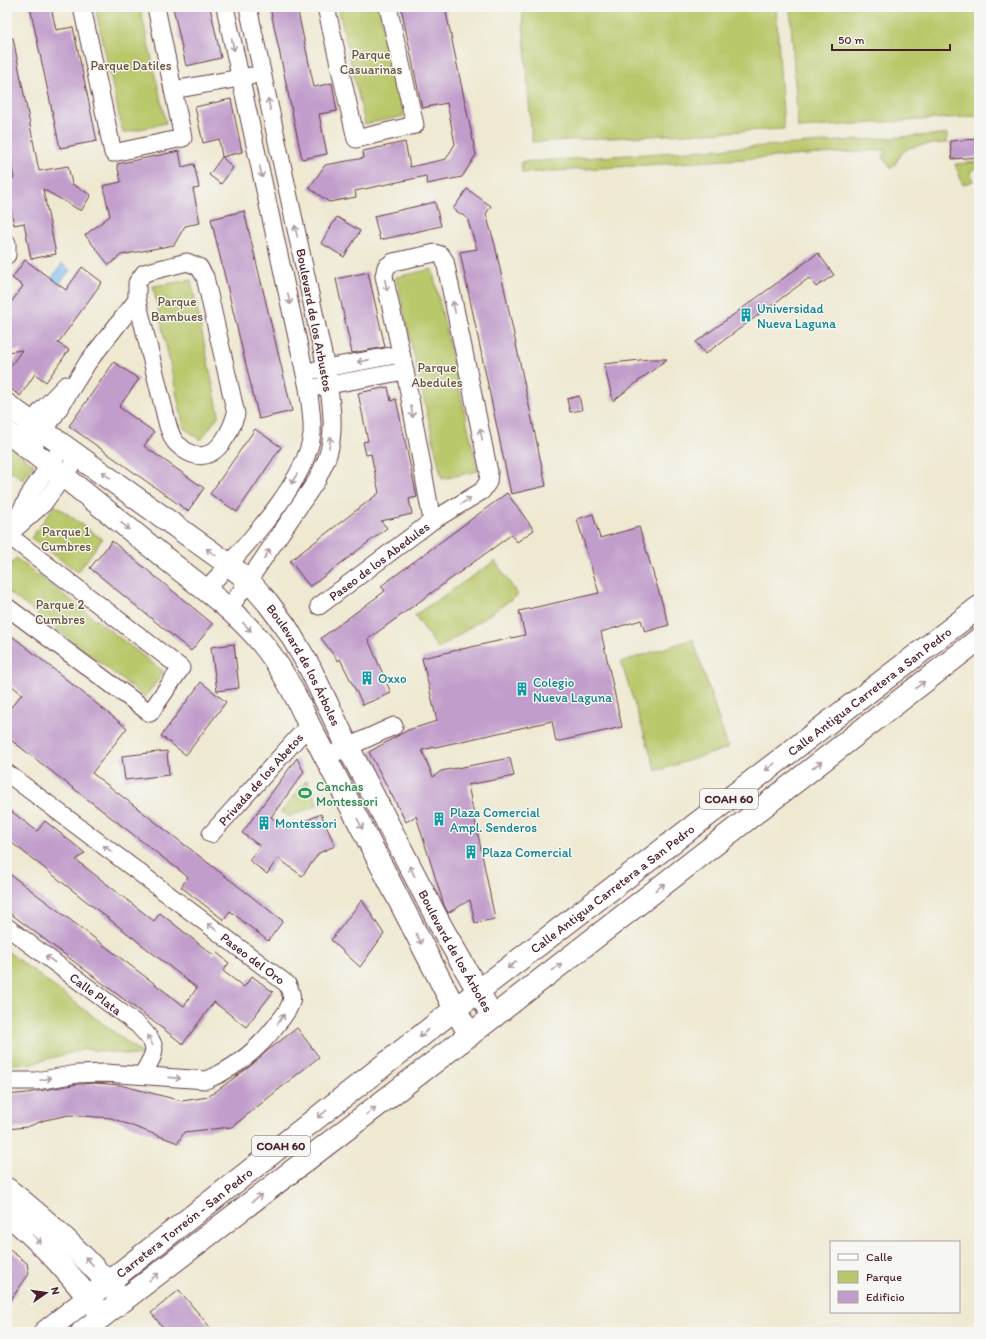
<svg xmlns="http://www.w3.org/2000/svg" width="986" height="1339" viewBox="0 0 986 1339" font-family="Itim,sans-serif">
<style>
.green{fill:#b9c86a;stroke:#82744a}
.water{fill:#7cbbf0;stroke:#636d8e}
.building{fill:#c19dcb}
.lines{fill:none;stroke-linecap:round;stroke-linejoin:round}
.street-casing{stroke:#633d44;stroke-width:19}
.secondary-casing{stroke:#633d44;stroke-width:24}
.primary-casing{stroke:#633d44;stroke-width:24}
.street{stroke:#fff;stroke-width:17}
.secondary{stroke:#fff;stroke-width:22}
.primary{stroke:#fff;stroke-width:22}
.oneway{stroke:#ae9aa0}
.labels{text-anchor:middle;stroke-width:3;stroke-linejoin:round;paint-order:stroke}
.shield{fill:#f6f6f2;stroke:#7e6067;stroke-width:1}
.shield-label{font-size:12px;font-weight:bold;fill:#4a1f2b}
.park-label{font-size:13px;fill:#6b523e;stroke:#f6f6f2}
.culture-label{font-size:13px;fill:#0d838f;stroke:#f6f6f2;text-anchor:start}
.street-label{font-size:13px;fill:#4a1f2b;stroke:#f6f6f2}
.leisure-label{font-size:13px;fill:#27864d;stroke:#f6f6f2;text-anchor:start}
</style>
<rect width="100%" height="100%" fill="#f6f6f2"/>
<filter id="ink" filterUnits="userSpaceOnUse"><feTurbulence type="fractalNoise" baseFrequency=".025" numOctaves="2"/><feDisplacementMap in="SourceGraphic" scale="8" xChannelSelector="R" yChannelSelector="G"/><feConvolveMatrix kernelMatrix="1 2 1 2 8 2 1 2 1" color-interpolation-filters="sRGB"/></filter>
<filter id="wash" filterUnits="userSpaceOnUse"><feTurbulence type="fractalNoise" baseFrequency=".012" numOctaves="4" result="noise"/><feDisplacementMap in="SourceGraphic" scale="16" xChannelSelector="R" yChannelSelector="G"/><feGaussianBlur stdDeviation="0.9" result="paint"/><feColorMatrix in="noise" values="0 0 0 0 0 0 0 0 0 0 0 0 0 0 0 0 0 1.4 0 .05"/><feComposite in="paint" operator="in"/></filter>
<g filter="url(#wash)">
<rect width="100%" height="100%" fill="#efe9d2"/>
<!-- green -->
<g class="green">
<path d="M95 7H140L166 123 123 133Z"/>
<path d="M338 7H379L404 116 365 124Z"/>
<path d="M522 7H776L784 129 532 142Z"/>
<path d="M790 7H979V116L798 128Z"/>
<path d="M947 134V143C936 144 911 144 904 151 899 156 896 164 891 169L883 157 886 150 522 173 521 162Z"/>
<path d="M979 162V167L970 171 973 181 963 185 955 164Z"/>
<path d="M432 269 478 471 442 479 396 277Z"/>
<path d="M191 280 219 415 201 440 184 428 153 286Z"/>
<path d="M7 444 34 465 23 480 7 468Z"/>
<path d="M55 505 102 539 78 572 31 538Z"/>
<path d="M16 558 164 672 145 697 7 591V569Z"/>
<path d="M495 561 518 595 438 649 415 615Z"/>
<path d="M693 639 728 748 656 771 621 662Z"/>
<path d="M307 780 318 805 289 817 281 812Z"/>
<path d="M7 951 147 1057 85 1049 29 1064H7Z"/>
</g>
<!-- water -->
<path class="water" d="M62 264 70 270 59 285 51 279Z"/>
<g id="blocks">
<!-- building -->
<g class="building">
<path d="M30 7H51L56 30 73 27 97 141 60 148Z"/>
<path d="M173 7H210L221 58 186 66Z"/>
<path d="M270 7H297L314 87 332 83 337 111 319 114 327 154 302 159Z"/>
<path d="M401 7H445L476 155 462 177 427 184 426 176 355 191 356 197 329 202 309 188 325 165 364 158 363 151 405 142 410 167 446 159 455 144 447 103 422 108Z"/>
<path d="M13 38 39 171 68 166 72 184 91 195 81 211 43 189 56 254 31 259 24 223 14 225 7 191V179L14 178 7 141V39Z"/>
<path d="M231 99 242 152 222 157 219 139 203 143 195 107Z"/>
<path d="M979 139V157L952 159 950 141Z"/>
<path d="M179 151 182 167 194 164 199 188 193 189 200 223 185 226 174 245 121 255 109 265 85 235 110 216 103 186 121 182 117 164Z"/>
<path d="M222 157 233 168 221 184 209 175Z"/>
<path d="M467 189 491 206 486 214 495 245 546 486 511 494 460 252 477 249 467 218 453 209Z"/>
<path d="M435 202 441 226 380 240 374 216Z"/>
<path d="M244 211 292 411 259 419 211 219Z"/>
<path d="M337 217 360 231 344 257 321 243Z"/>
<path d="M818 253 834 275 816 287 809 278 705 354 696 342Z"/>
<path d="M25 260 66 290 82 267 102 282 58 343 69 350 46 382 35 374 20 396 7 386V371L22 350 7 352V308L23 286 12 278Z"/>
<path d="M368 272 385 347 352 353 336 279Z"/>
<path d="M649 359H667L613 401 604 364Z"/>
<path d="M114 362 139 379 119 407 154 432 144 446 204 488 188 511 69 426Z"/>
<path d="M388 387 391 401 396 399 417 497 409 499 412 514 381 521 387 528 310 587 290 561 379 493 371 454 366 455 363 442 368 441 358 393Z"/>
<path d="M579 396 582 410 570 412 567 399Z"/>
<path d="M255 429 281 447 237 512 210 494Z"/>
<path d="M507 493 534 530 517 542 511 535 368 639 391 693 363 705 340 659 338 661 321 638 385 591 381 586Z"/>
<path d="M593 514 600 538 639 527 669 625 645 632 641 620 601 632 622 727 556 742 552 721 422 750 433 777 441 771 510 758 514 776 468 785 495 919 475 923 470 900 448 913 444 905 416 816 406 822 369 752 408 730 437 721 422 658 525 635 519 611 599 593 577 519Z"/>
<path d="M112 541 213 624 191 651 90 568Z"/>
<path d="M7 632 127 728 92 773 283 921 268 941 230 911 224 920 181 887 188 877 11 740 12 738 7 733V712L22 694 7 682Z"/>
<path d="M234 644 239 688 217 691 211 647Z"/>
<path d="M201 682 226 702 186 755 161 736Z"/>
<path d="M167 751 169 775 125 780 122 756Z"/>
<path d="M297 758 304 772 271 817 287 829 321 814 335 846 319 853 302 876 278 858 267 874 249 860 260 846 242 833Z"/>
<path d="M7 808 37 831 45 821 85 853 76 860 154 921 160 913 213 955 216 952 229 963 223 971 244 987 252 976 273 992 246 1027 214 1002 183 1044 7 911V872L184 1006 197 988 7 839Z"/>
<path d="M362 900 384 934 360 967 331 940Z"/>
<path d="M297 1028 319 1057 232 1127 184 1132 178 1143 111 1118 69 1115 45 1120 27 1127 7 1129V1095L27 1093 78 1084 95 1083 120 1085 182 1101 208 1097 252 1065 267 1051Z"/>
<path d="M7 1248 27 1263 29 1274 7 1305Z"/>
<path d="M179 1290 214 1332H167L151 1313Z"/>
</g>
</g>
</g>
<g filter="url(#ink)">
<use href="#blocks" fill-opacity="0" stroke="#633d44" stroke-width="1"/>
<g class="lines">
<!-- street casing -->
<g class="street-casing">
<g id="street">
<path d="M82 7 113 153 183 138 156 7"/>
<path d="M326 7 356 139 415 125 388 7"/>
<path d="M173 90 251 76"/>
<path d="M7 243V255"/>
<path d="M187 262 199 267 205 277 236 414C229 437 211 470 183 449 181 447 178 445 176 443 172 439 170 431 168 426L137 300V283L144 273Z"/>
<path d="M315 370 401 354"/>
<path d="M318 387 405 371"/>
<path d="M25 431 41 411 66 385"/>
<path d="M36 441 53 418 88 362 137 300"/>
<path d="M16 528 43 504 78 456"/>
<path d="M7 537 31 492 64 445"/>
<path d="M205 591C239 552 306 485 312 434 313 419 310 403 308 388L225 7"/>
<path id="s1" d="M319 606 432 521 482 491 488 482 489 472 445 261 441 255 435 253 393 262 386 267 384 276 405 371 432 521"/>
<path d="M7 607 150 713 181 668 8 535"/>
<path d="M229 609 317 480C320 473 324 465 327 458 337 429 330 397 326 368L248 7"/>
<path d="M326 757 394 726"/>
<path id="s2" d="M7 773 287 984C290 990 293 996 291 1002 289 1010 283 1017 278 1023 259 1049 236 1068 206 1080L105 1073 77 1074 36 1081H12L7 1080"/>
<path id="s3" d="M211 834 309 725"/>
<path id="s4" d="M7 927 138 1025C160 1048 157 1050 142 1075"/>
</g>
</g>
<!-- secondary casing -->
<g class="secondary-casing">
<g id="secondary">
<path id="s5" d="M7 405 228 564 249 581 268 603 286 627 309 666 348 747 442 928 493 1017"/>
<path d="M7 432C61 473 113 516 165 558 198 585 234 609 261 642 282 667 296 695 309 725L455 1009 470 1035"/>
<path d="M7 1189C50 1223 89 1259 123 1301"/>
<path d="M7 1214C44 1243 72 1277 101 1313"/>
</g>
</g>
<!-- primary casing -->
<g class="primary-casing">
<g id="primary">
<path id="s6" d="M45 1332 455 1009 979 607"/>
<path d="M82 1332 493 1017 979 639"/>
</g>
</g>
<!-- street -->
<use href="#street" class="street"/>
<!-- secondary -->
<use href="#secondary" class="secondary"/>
<!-- primary -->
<use href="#primary" class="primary"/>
</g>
<!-- one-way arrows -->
<defs><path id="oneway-shaft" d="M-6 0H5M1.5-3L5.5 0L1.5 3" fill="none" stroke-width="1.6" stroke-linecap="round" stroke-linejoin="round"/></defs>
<g class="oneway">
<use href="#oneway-shaft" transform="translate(233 45) rotate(77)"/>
<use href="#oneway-shaft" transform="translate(269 104) rotate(-102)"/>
<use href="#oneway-shaft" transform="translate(261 172) rotate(78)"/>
<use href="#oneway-shaft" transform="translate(296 231) rotate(-102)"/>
<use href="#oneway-shaft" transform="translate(386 285) rotate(78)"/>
<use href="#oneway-shaft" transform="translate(289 299) rotate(78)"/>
<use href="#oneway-shaft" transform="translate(454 307) rotate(-102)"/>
<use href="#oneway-shaft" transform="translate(363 361) rotate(169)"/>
<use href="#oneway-shaft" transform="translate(412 412) rotate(80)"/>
<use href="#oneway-shaft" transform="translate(481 434) rotate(-102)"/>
<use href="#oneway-shaft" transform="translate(330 442) rotate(-80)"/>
<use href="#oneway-shaft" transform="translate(106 475) rotate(-144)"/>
<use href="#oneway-shaft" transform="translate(294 479) rotate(121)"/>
<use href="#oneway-shaft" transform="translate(466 501) rotate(-31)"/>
<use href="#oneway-shaft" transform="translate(125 526) rotate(39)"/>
<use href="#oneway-shaft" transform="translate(211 552) rotate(-144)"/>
<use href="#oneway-shaft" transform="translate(267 554) rotate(-58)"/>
<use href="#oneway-shaft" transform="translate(247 627) rotate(47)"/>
<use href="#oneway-shaft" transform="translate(920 685) rotate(-38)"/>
<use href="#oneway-shaft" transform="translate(817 765) rotate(-38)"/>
<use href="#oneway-shaft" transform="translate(770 767) rotate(142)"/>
<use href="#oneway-shaft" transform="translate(360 824) rotate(63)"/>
<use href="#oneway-shaft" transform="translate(108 849) rotate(-143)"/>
<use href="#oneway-shaft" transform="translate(412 871) rotate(-118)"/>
<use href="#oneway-shaft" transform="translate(660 887) rotate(-38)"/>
<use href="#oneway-shaft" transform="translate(212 927) rotate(-143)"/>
<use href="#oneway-shaft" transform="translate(419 939) rotate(63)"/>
<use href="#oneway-shaft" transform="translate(50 959) rotate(-143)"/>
<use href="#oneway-shaft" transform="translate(512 965) rotate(143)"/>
<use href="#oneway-shaft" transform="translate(557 967) rotate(-38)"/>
<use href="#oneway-shaft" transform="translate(281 1019) rotate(-55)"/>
<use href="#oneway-shaft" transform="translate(424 1033) rotate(142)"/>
<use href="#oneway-shaft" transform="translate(150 1040) rotate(-118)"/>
<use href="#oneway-shaft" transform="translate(175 1078) rotate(6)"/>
<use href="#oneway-shaft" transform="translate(46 1079) rotate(-12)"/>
<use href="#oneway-shaft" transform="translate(371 1111) rotate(-38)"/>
<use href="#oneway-shaft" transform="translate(322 1114) rotate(142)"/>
<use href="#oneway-shaft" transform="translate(257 1198) rotate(-38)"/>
<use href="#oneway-shaft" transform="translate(37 1239) rotate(45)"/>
<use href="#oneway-shaft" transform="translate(89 1261) rotate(-134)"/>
<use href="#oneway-shaft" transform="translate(154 1277) rotate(-38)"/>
</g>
</g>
<!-- icons -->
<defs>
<g id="building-bare" transform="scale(1.08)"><path d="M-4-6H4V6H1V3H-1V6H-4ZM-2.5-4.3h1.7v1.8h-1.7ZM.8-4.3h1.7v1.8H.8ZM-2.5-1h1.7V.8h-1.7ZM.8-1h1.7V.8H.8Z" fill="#0f9aa8" stroke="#f6f6f2" stroke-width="2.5" paint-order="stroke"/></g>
<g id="stadium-bare" transform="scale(1.08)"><path d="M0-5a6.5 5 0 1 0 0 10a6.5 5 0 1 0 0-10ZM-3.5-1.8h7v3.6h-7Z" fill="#2e9e5b" stroke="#f6f6f2" stroke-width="2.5" paint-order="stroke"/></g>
</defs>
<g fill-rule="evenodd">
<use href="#building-bare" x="746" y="315"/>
<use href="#building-bare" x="367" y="678"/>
<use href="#building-bare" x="522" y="689"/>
<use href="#stadium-bare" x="305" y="793"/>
<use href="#building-bare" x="439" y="819"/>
<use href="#building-bare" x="264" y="823"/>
<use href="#building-bare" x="471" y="852"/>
</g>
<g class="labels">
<!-- shield labels -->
<g class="shield">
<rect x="700" y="789" width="58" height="20" rx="3"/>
<rect x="252" y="1136" width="58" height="20" rx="3"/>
</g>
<g class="shield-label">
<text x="729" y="803">COAH 60</text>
<text x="281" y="1150">COAH 60</text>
</g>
<!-- park labels -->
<g class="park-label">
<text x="371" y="59">Parque<tspan x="371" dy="15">Casuarinas</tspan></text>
<text x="131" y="70">Parque Datiles</text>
<text x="177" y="306">Parque<tspan x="177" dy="15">Bambues</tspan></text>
<text x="437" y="372">Parque<tspan x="437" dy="15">Abedules</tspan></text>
<text x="66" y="536">Parque 1<tspan x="66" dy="15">Cumbres</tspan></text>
<text x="60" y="609">Parque 2<tspan x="60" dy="15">Cumbres</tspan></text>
</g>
<!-- culture labels -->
<g class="culture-label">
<text x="757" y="313">Universidad<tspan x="757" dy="15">Nueva Laguna</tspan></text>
<text x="378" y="683">Oxxo</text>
<text x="533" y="687">Colegio<tspan x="533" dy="15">Nueva Laguna</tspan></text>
<text x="450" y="817">Plaza Comercial<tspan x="450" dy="15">Ampl. Senderos</tspan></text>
<text x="275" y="828">Montessori</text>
<text x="482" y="857">Plaza Comercial</text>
</g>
<!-- street labels -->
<g class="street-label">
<text transform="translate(315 320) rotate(79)" y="5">Boulevard de los Arbustos</text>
<text dy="5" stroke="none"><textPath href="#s1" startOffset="75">Paseo de los Abedules</textPath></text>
<text dy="5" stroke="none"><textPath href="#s5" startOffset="400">Boulevard de los Árboles</textPath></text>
<text dy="5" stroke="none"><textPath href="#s6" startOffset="1044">Calle Antigua Carretera a San Pedro</textPath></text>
<text dy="5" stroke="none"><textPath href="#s3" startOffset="74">Privada de los Abetos</textPath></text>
<text dy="5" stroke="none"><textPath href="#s6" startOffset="720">Calle Antigua Carretera a San Pedro</textPath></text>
<text dy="5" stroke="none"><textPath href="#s5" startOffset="724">Boulevard de los Árboles</textPath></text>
<text dy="5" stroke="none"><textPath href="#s2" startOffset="308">Paseo del Oro</textPath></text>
<text dy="5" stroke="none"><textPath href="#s4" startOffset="111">Calle Plata</textPath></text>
<text dy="5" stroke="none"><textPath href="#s6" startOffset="177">Carretera Torreón - San Pedro</textPath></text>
</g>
<!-- leisure labels -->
<g class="leisure-label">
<text x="316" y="791">Canchas<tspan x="316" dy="15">Montessori</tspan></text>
</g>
</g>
<!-- margin -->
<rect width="986" height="1339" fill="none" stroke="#f6f6f2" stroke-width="24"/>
<!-- legend -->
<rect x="830" y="1241" width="130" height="72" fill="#f6f6f2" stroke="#b1a0a2"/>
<rect x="838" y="1254" width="20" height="6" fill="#ffffff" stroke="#b1a0a2"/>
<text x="866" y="1261" font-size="12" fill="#4a1f2b">Calle</text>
<rect x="838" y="1271" width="20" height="12" fill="#b9c86a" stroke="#b1a0a2"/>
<text x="866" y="1281" font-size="12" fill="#4a1f2b">Parque</text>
<rect x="838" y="1291" width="20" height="12" fill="#c19dcb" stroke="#b1a0a2"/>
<text x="866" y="1301" font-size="12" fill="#4a1f2b">Edificio</text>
<!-- north arrow -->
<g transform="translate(46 1293) rotate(77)" stroke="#f6f6f2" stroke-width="3" paint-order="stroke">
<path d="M0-3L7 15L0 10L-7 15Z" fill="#4a1f2b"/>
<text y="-6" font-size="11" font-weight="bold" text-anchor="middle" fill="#4a1f2b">N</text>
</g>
<!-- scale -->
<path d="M832 44v6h118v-6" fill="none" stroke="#4a1f2b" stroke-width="2"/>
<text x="838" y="44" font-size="12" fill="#4a1f2b" stroke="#f6f6f2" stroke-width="3" paint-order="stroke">50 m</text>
</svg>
